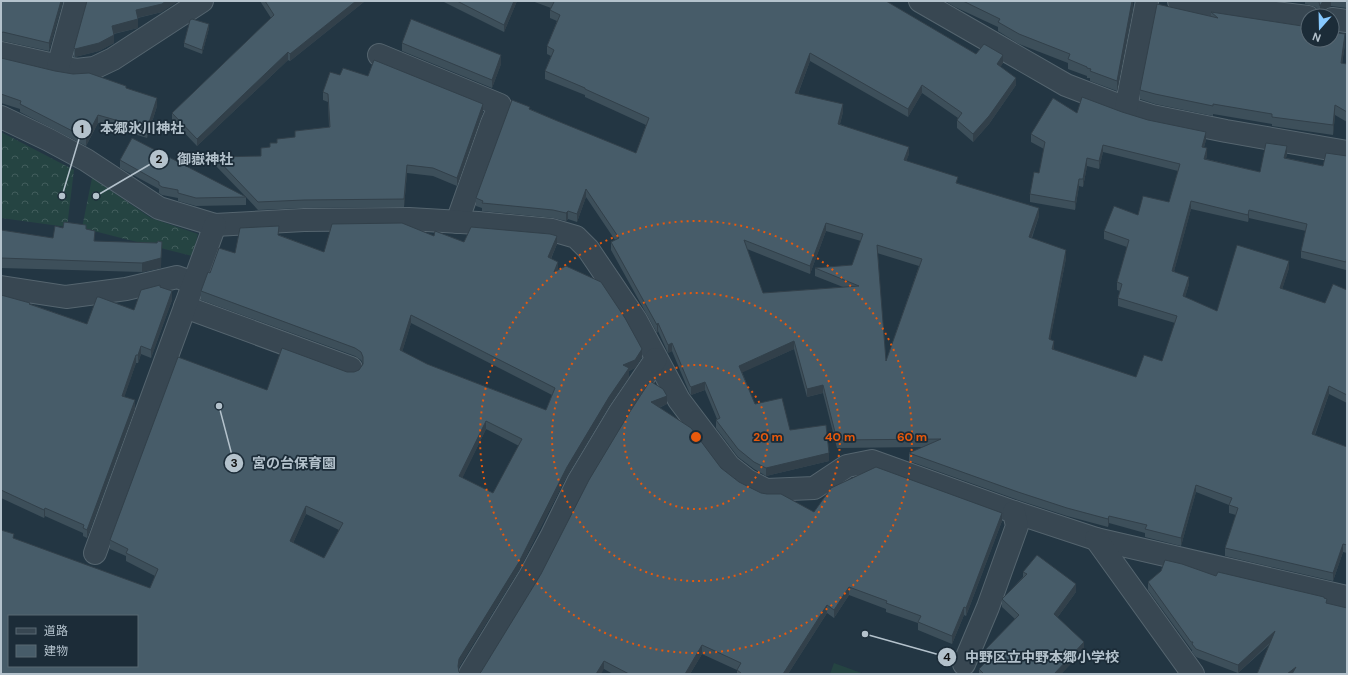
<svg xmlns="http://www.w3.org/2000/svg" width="1348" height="675" viewBox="0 0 1348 675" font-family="'DM Sans','Noto Sans JP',sans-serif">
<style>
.forest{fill:url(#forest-crowns)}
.pitch{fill:#254442}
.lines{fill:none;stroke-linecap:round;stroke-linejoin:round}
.minor-casing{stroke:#55656f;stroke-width:24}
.minor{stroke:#384752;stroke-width:22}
.wall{fill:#3d4f5a;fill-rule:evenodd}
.shaded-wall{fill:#32404a}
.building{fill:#475c69;stroke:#32404a;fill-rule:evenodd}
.ring{fill:none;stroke:#e8590c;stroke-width:2;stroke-dasharray:2 4}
.centre{fill:#e8590c;stroke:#1c2c38;stroke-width:2}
.ring-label{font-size:12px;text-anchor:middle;font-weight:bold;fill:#e8590c;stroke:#1c2c38;stroke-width:3.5;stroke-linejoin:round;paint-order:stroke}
.leader{fill:none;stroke:#b4c2cc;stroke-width:1.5}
.callout-dot{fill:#b4c2cc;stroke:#1c2c38;stroke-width:1.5}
.mark-label{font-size:12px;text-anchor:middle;font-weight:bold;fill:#111}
.callout-label{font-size:14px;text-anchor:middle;font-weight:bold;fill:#b4c2cc;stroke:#1c2c38;stroke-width:3.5;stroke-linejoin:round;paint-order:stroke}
</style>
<defs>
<pattern id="forest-crowns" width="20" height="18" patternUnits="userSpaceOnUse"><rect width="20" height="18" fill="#254442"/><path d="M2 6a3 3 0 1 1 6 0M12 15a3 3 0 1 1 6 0" fill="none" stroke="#425d5c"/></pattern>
</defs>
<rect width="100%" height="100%" fill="#233643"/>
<!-- forest -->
<g class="forest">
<path d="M1 132 74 170 67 227 1 218Z"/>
<path d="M92 178 151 218 198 234 192 256 82 228Z"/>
</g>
<!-- pitch -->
<path class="pitch" d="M834 663 864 674H830Z"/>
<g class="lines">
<!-- minor casing -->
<g class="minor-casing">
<g id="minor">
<path d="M920 1 1066 85 1126 108 1152 116 1226 131 1347 152"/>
<path d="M1179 1 1308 17"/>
<path d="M1332 19 1347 21"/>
<path d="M1 53 76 70 94 68 113 59 202 1"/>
<path d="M379 55 500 105 492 123 457 222"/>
<path d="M58 67 76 1"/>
<path d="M1126 108 1147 1"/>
<path d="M1 117 49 140 86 160 159 208 215 225 304 220 409 219 478 223 552 230 576 237 588 249 636 320 679 400 729 466 747 480 766 490 814 488 847 466 872 461 1014 512 1096 539 1347 597"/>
<path d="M1 287 66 297 126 289 177 277 194 283"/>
<path d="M185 307 351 368"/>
<path d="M1096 539 1193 674"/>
<path d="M95 553 215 225"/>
<path d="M964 664 988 607 1017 526 1014 512"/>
<path d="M470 674 530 576 551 537 578 482 620 412 656 359"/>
</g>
</g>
<!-- minor -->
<use href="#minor" class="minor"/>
</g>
<!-- wall -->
<g class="wall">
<path d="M1 1H63L49 51 3 41H1Z"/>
<path d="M87 1 162 12 138 18V28L114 34V43L99 51 75 57H74V48Z"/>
<path d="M260 1H365L290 61 288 60 197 146 172 120V113L271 18Z"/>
<path d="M442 1H517L504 32Z"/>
<path d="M532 1H886L976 54 1003 63 1000 67 1016 85 989 124 973 142 957 128V120L958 118 922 93 908 117 810 61 798 94 843 112 840 124 909 154 906 161 958 183 1039 216 1032 238 1066 258 1050 340 1054 349V350L1136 377 1162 361 1175 323 1118 306V298L1120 291 1117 290V282L1127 247 1104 239V231L1138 215 1169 202 1178 171 1103 152 1099 169 1087 166 1083 187 1079 186 1075 210 1030 202V194L1039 173 1044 149 1031 142V134L1077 113 1122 112 1206 140 1204 147 1207 156 1206 159 1260 172 1287 154 1286 158 1323 166 1345 157 1347 156 1346 270 1301 258V251L1306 231 1249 218 1248 222 1191 209 1174 271 1189 284 1185 297 1217 311 1289 268 1282 289 1325 303 1347 290V403L1329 394 1315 435 1347 447V553L1343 552 1333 581 1225 556V548L1236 515 1229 513V505L1196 492 1181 546 1145 537V533L1109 523 1108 527 1067 516 1018 500 909 461V453L924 447 837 448 823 393 807 397 794 349 742 372 755 404 790 430 829 461 766 476 754 469 738 457 716 428V420L717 419 705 390 691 395 690 394 672 351 668 353 658 331 657 333 611 250V242L615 240 586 197 577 222 568 219 566 221 553 218 482 211V208L476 206V198L530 109 555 120 636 153 646 125 585 97V95L545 79V71L551 56 547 54V46L557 21 550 18V10L551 8ZM826 231 861 241 852 265 815 268V276L843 287 763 293 747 249 810 274ZM877 253 919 266 886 361Z"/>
<path d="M945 1H1133V8L1117 91 1090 81V78H1087V76L1068 69V63L1019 44 998 31V27L955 7Z"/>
<path d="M1305 1H1347V8L1331 6 1322 11 1318 15 1319 12 1316 7 1305 4Z"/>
<path d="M1211 12 1302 26 1345 44 1342 63 1347 64V122L1335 115 1333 135 1272 126V124L1213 114V116L1155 104 1140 99V90L1211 17Z"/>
<path d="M209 28 202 54 184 47V43Z"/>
<path d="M402 43 501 64 492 88 402 51Z"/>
<path d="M1 58 126 88 157 106 147 138 98 123 86 146 20 112V109L1 103Z"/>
<path d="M340 75 368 76 483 112 457 186 433 176 407 173 404 207 304 208 258 210 246 197V205L196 206 178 201V198L162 195 159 193V189L120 168V160L246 197 215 165V157L261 156V148L270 147 277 143 295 137V131L329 127 328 102 323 100V92Z"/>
<path d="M63 228 86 230 95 241 161 268 142 272 1 268V230L53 238Z"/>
<path d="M279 235 324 252 434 236 464 242 557 244 551 259 558 270 642 357 635 368 629 371V377L609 406 567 476 519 570 459 667V672L1 674 14 539 150 588 155 576 126 561V556L110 549V540L267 390 347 372H354L359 370 363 364 361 360 355 356 201 300V291L210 273 235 253ZM411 323 552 395 546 410 427 364 402 352ZM486 429 519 446 493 493 462 478ZM306 514 339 530 324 558 293 543Z"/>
<path d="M160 287 172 300 151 358 141 354 138 363H136L124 397 135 409 87 538 83 536V533L45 516 44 518 1 498V295L30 304 87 324 134 310Z"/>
<path d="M667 404 659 408 721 468 739 482 761 493 814 512 1002 521 966 616 964 615 952 644 918 630V623L886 612V609L849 595 834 618 827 613 788 674H737V670L702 654 690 674H613L604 669 481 672 541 574 631 410Z"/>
<path d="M1023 572 1076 592 1057 618 1084 650 1061 674H979V669L986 662 983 659V652L1015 619 1002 607V599L1023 577Z"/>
<path d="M1216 576 1324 598 1327 603 1270 644 1238 673 1196 657 1192 652V650L1191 649 1148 590V582Z"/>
</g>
<!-- shaded-wall -->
<g class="shaded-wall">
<path d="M61 1H63L49 51V43Z"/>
<path d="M166 1H179L162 12 136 18V10Z"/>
<path d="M356 1H365L290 61V54Z"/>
<path d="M514 1H517L504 32V25Z"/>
<path d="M1132 1H1133V8L1117 91V81Z"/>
<path d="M1322 1H1331V6L1322 11 1320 16V6Z"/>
<path d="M138 19V28L112 34V26Z"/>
<path d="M209 24V28L202 54V50Z"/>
<path d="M1345 34V44L1341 72V63Z"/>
<path d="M114 35V43L99 51 75 57V49Z"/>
<path d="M288 52V60L197 146V139Z"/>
<path d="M810 53V61L795 101V93Z"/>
<path d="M501 55V64L492 88V80Z"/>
<path d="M1003 55V63L997 72V64Z"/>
<path d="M1016 78V85L989 124 973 142V134Z"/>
<path d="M922 85V93L908 117V109Z"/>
<path d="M157 98V106L147 138V129Z"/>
<path d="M483 104V112L457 186V178Z"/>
<path d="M843 104V112L838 131V124Z"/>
<path d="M1335 105V115L1333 135V125Z"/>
<path d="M98 115V123L86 146V138Z"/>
<path d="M1206 132V140L1202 154V147Z"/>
<path d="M1103 145V152L1099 169V161Z"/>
<path d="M1287 146V154L1284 165V158Z"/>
<path d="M909 147V154L904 168V160Z"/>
<path d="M1207 148V156L1204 166V159Z"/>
<path d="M1087 158V166L1083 187V179Z"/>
<path d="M407 165V173L404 207V199Z"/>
<path d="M1079 179V186L1075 210V202Z"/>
<path d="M586 189V197L577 222V214Z"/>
<path d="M1191 201V209L1172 279V271Z"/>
<path d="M1039 208V216L1029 244V237Z"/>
<path d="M1249 210V218L1248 222V215Z"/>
<path d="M568 211V219L566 221V213Z"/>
<path d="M826 223V231L810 274V266Z"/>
<path d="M557 236V244L548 265V257Z"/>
<path d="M162 242 161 268 142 272V263Z"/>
<path d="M1066 250V258L1049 347V339Z"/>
<path d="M1347 256V264L1346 270V262Z"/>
<path d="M1289 261V268L1280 296V288Z"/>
<path d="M558 262V270L554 272Z"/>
<path d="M1189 277V284L1183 304V296Z"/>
<path d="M172 291V300L151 358V350Z"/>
<path d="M411 315V323L400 359V350Z"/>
<path d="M658 323V331L657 333V325Z"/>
<path d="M794 341V349L739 374V366Z"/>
<path d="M1054 341V349L1052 356V349Z"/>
<path d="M672 343V351L668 353V345Z"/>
<path d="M141 346V354L138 363V355Z"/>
<path d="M642 349V357L635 368 629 371V377L609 406 567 476 519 570 459 667 458 674V666L459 659 567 467 623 365Z"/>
<path d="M136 355V363L122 404V396Z"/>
<path d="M705 382V390L691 395V387Z"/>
<path d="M823 385V393L807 397V389Z"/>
<path d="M1329 386V394L1312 442V434Z"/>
<path d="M667 396V404L651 411V402Z"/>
<path d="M135 400V409L87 538V530Z"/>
<path d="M486 421V429L459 485V476Z"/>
<path d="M829 453V461L766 476V468Z"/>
<path d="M1196 485V492L1181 546V538Z"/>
<path d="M306 506V514L290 550V541Z"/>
<path d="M45 508V516L44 518V510Z"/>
<path d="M1002 513V521L966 616V608Z"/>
<path d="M1109 516V523L1108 527V519Z"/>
<path d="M1343 544V552L1333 581V573Z"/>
<path d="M1076 584V592L1054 622V614Z"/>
<path d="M849 587V595L834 618V610Z"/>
<path d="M827 605V613L788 674H783Z"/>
<path d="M964 607V615L952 644V636Z"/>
<path d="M1275 631V638L1238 673V665Z"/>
<path d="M1084 642V650L1061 674H1054Z"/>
<path d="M702 645V654L690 674H685Z"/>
<path d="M604 661V669L601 674H596Z"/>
<path d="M1296 667V674H1287Z"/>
</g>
<!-- building -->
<g class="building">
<path d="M1 1H61L49 43 3 32 1 33Z"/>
<path d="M87 1H166L162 4 136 10 138 19 112 26 114 35 99 43 75 49 74 48Z"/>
<path d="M265 1H356L290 54 288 52 197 139 172 113 274 15Z"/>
<path d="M457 1H514L504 25Z"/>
<path d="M552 1H886L976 54 984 44 1003 55 997 64 1016 78 989 116 973 134 957 120 962 113 922 85 908 109 810 53 795 93 843 104 838 124 909 147 904 160 958 177 956 183 1039 208 1029 237 1066 250 1049 339 1054 341 1052 349 1136 377 1144 355 1162 361 1177 316 1118 298 1122 284 1117 282 1129 240 1104 231 1114 206 1138 215 1143 196 1169 202 1180 164 1103 145 1099 161 1087 158 1083 179H1079L1075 202 1030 194 1034 172 1039 173 1045 142 1031 134 1053 98 1077 113 1082 97 1122 112 1148 120 1206 132 1202 147 1207 148 1204 159 1260 172 1266 143 1287 146 1284 158 1323 166 1326 153 1347 156V256L1346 262 1301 251 1307 224 1249 210 1248 215 1191 201 1172 271 1189 277 1183 296 1217 311 1237 245 1289 261 1280 288 1325 303 1333 284 1347 290V395L1329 386 1312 434 1347 447V545L1343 544 1333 573 1225 548 1238 508 1229 505 1232 498 1196 485 1181 538 1145 529 1147 525 1109 516 1108 519 1067 508 1018 492 909 453 941 439 837 440 823 385 807 389 794 341 739 366 755 404 782 398 790 430 826 425 829 453 766 468 754 462 738 449 716 420 720 418 705 382 691 387 690 386 672 343 668 345 658 323 657 325 611 242 619 238 586 189 577 214 568 211 566 213 553 210 482 203 483 201 476 198 512 100 530 107 529 109 555 120 636 153 649 118 585 89V88L545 71 554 50 547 46 560 15 550 10 554 2ZM826 223 863 234 852 265 815 268 859 286 763 293 744 240 810 266ZM877 245 922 259 886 361 880 284Z"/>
<path d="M963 1H1132L1117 81 1090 71 1091 69 1087 68V67L1068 59 1070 54 1019 34 998 22 1000 19Z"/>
<path d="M1318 1H1323L1320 6 1319 2Z"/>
<path d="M1157 4 1218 18 1211 12 1302 26 1303 19H1308V40H1332V32L1345 34 1341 63 1347 64V112L1335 105 1333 125 1272 117V114L1213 104V106L1155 94 1140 90Z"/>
<path d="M1320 10 1321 14 1322 16H1317L1318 15Z"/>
<path d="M192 19 209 24 202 50 184 43 190 20Z"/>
<path d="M411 19 501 55 492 80 402 43Z"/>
<path d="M1 58 55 71 73 74 89 73 126 86V88L157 98 147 129 98 115 86 138 20 104 21 101 1 94Z"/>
<path d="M374 60 483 104 457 178 433 168 407 165 404 199 304 200 258 202 215 157 261 156V148L270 147V143H277V139L295 137V131L330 127 328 94 323 92 330 72 340 75 343 68 368 76Z"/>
<path d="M132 138 246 197 196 198 178 193V190L162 187 159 185V182L120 160Z"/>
<path d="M64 222 86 225V229L95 231 94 241 157 243 158 241 162 242 161 258 142 263 1 258V230L53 238 55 226 63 228Z"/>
<path d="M402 223 434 236 435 231 464 242 471 227 550 234 557 236 548 257 558 262 554 272 566 266 601 282 625 318 642 349 635 360 623 365 629 368 609 397 567 467 519 562 459 659 458 666 459 672 461 674H1V530L14 534 13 538 150 588 158 569 126 553 128 549 110 540 178 357 267 390 282 348 347 372H354L359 370 363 364V357L361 352 355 348 201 291 208 272 210 273 219 248 235 253 240 228 279 226 278 235 324 252 332 224ZM411 315 555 388 546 410 427 364 400 350ZM486 421 522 439 493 493 459 476ZM306 506 343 523 324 558 290 541ZM9 616H137V666H9Z"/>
<path d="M160 285V287L172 291 151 350 141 346 138 355H136L122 396 135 400 87 530 83 528 84 525 45 508 44 510 1 490V295L30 303 29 304 87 324 97 297H99L134 310 141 290Z"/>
<path d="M650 381 663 389 667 396 651 402 691 428 721 468 739 482 761 493 767 494H781L814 512 831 488 876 467 1002 513 966 608 964 607 952 636 918 622 921 616 886 603 887 601 849 587 834 610 827 605 783 674H741V673L737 670 741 663 702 645 685 674H629L604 661 596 674H479L481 672 541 574 589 480 631 410Z"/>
<path d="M1037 555 1076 584 1054 614 1084 642 1054 674H984L979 669 990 658 983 652 1019 615 1002 599 1027 574 1023 572Z"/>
<path d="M1165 560 1182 564 1216 576 1218 572 1324 597V598L1327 599 1326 603 1347 608V674H1292L1296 667 1287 674H1257L1275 631 1238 665 1196 649 1192 644 1193 642H1191L1148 582 1161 571Z"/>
</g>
<!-- distance rings -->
<g class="ring">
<circle cx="696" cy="437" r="72"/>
<circle cx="696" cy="437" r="144"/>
<circle cx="696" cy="437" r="216"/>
</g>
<circle cx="696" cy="437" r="6" class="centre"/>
<g class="ring-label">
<text x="768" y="441">20 m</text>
<text x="840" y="441">40 m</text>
<text x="912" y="441">60 m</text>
</g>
<!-- callouts -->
<path class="leader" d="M62 196L82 129M96 196L159 159M219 406L234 463M865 634L947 657"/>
<g class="callout-dot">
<circle cx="62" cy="196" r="4"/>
<circle cx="96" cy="196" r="4"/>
<circle cx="219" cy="406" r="4"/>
<circle cx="865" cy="634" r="4"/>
<circle cx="82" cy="129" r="10"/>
<circle cx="159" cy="159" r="10"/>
<circle cx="234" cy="463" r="10"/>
<circle cx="947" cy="657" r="10"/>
</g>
<g class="mark-label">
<text x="82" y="133">1</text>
<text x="159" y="163">2</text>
<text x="234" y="467">3</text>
<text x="947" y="661">4</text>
</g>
<g class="callout-label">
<text x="142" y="133">本郷氷川神社</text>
<text x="205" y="164">御嶽神社</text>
<text x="294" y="468">宮の台保育園</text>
<text x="1042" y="662">中野区立中野本郷小学校</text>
</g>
<!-- border -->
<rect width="1348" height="675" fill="none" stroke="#b4c2cc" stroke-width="4"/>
<!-- legend -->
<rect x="8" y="615" width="130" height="52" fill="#1c2c38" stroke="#596873"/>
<rect x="16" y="628" width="20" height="6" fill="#384752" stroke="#596873"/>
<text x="44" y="635" font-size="12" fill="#b4c2cc">道路</text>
<rect x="16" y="645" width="20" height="12" fill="#475c69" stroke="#596873"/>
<text x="44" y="655" font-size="12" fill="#b4c2cc">建物</text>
<!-- north arrow -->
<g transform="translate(1320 28) rotate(200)"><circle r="19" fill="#1c2c38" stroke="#596873"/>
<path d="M0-3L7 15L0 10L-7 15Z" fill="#87c9ff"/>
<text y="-6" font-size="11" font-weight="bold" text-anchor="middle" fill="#b4c2cc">N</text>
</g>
</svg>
